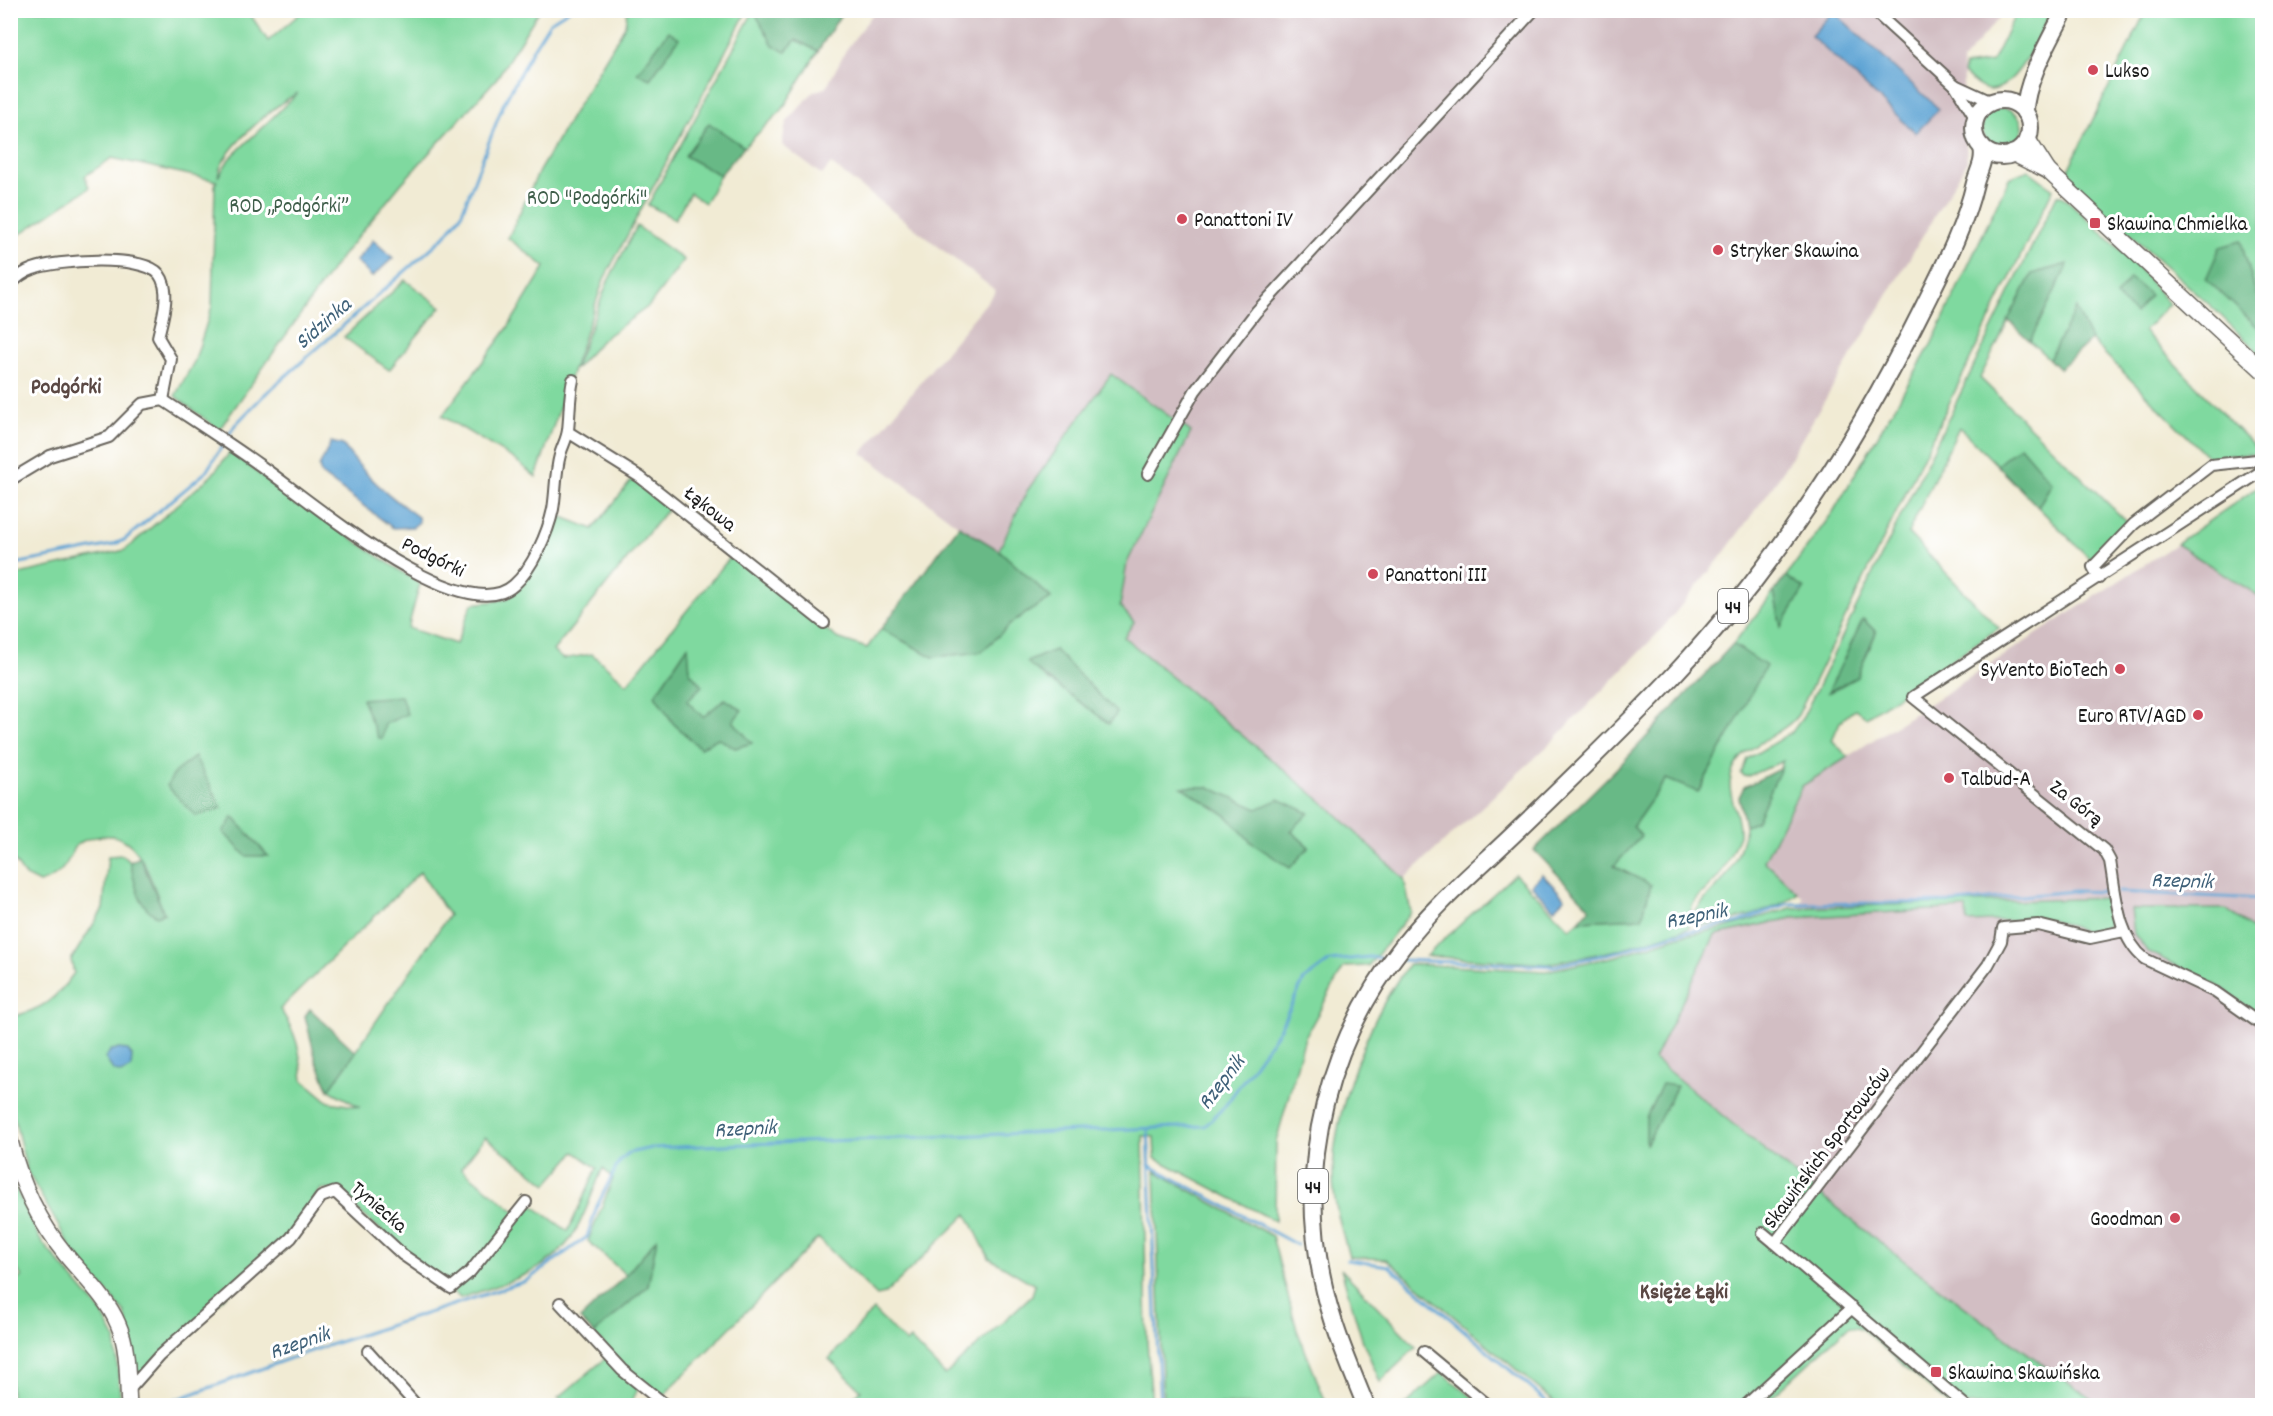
<svg xmlns="http://www.w3.org/2000/svg" width="2273" height="1416" viewBox="0 0 2273 1416" font-family="Dekko,sans-serif">
<style>
.industrial{fill:#d2bec3}
.green{fill:#7fd99f;stroke:#4e7a5e;stroke-width:1.5;fill-rule:evenodd}
.forest{fill:#67b986;stroke:#426a51;stroke-width:1.5}
.water{fill:#5fa4d4;stroke:#3e6078;stroke-width:1.5}
.lines{fill:none;stroke-linecap:round;stroke-linejoin:round}
.stream{stroke:#5fa4d4;stroke-width:3}
.street-casing{stroke:#67645c;stroke-width:14}
.secondary-casing{stroke:#67645c;stroke-width:18}
.primary-casing{stroke:#67645c;stroke-width:20}
.street{stroke:#fff;stroke-width:10}
.secondary{stroke:#fff;stroke-width:15}
.primary{stroke:#fff;stroke-width:16}
.poi-dot{fill:#d1495b;stroke:#fff;stroke-width:2}
.labels{text-anchor:middle;stroke-width:6;stroke-linejoin:round;paint-order:stroke}
.shield{fill:#fff;stroke:#606060;stroke-width:1.5}
.shield-label{font-size:20px;font-weight:bold;fill:#1c1c1c}
.poi-label{font-size:21px;fill:#1c1c1c;stroke:#fff;text-anchor:start}
.park-label{font-size:21px;fill:#3f5e4a;stroke:#fff}
.street-label{font-size:21px;fill:#1c1c1c;stroke:#fff}
.water-label{font-size:22px;font-style:italic;fill:#3e6078;stroke:#fff}
.neighbourhood-label{font-size:22px;font-weight:bold;fill:#5a4844;stroke:#fff}
</style>
<rect width="100%" height="100%" fill="#fff"/>
<filter id="ink" filterUnits="userSpaceOnUse"><feTurbulence type="fractalNoise" baseFrequency=".0167" numOctaves="2"/><feDisplacementMap in="SourceGraphic" scale="12" xChannelSelector="R" yChannelSelector="G"/><feConvolveMatrix kernelMatrix="1 2 1 2 8 2 1 2 1" color-interpolation-filters="sRGB"/></filter>
<filter id="wash" filterUnits="userSpaceOnUse"><feTurbulence type="fractalNoise" baseFrequency=".008" numOctaves="4" result="noise"/><feDisplacementMap in="SourceGraphic" scale="24" xChannelSelector="R" yChannelSelector="G"/><feGaussianBlur stdDeviation="1.35" result="paint"/><feColorMatrix in="noise" values="0 0 0 0 0 0 0 0 0 0 0 0 0 0 0 0 0 1.4 0 .05"/><feComposite in="paint" operator="in"/></filter>
<g filter="url(#wash)">
<rect width="100%" height="100%" fill="#f1ebd4"/>
<!-- industrial -->
<g class="industrial">
<path d="M875 11H2005L1962 61 1967 162 1776 482 1718 561 1660 631 1552 742 1404 879 1332 810 1124 637 1120 606 1127 563 1191 432 1027 491 999 550 959 526 862 453 996 291 831 164 822 175 782 145 786 123 814 91 826 88 846 50Z"/>
<path d="M2176 544 2262 598V1405H2101L1998 1335 1822 1198 1654 1059 1715 935 1792 918 1803 898 1763 861 1802 786Z"/>
</g>
<!-- green -->
<g class="green">
<path d="M11 10 248 11 268 41 303 11H539L497 78 401 184 338 261 219 430 175 396 195 360 212 306 215 185 217 181 112 158 85 176 89 188 11 240ZM298 93 229 159 218 177C220 150 275 105 298 93Z"/>
<path d="M627 11H754L796 40 818 51 782 110 744 147 709 124 685 156 720 175 705 203 690 193 675 219 648 205 753 12 746 13 604 279 536 477 514 459 442 416 507 329 545 267 508 238 539 171 625 26Z"/>
<path d="M2017 11H2052C2041 31 2017 90 1990 90 1980 90 1970 79 1963 73L1965 66 1992 62Z"/>
<path d="M2146 11H2262V301L2256 294 2241 242 2206 278 2262 331V356L2214 309 2065 176Z"/>
<circle cx="2002" cy="128" r="20"/>
<path d="M2028 170 2053 189 1798 715C1779 740 1733 745 1730 783 1729 800 1741 817 1739 835 1733 849 1727 865 1718 877 1700 899 1689 896 1689 928L1617 950 1548 964 1426 956 1515 874 1570 929 1579 921 1642 918 1614 866 1641 836 1633 826 1666 779 1699 791 1765 666 1733 644 1774 592 1781 626 1804 589 1786 576 1833 512 1931 345 2009 178Z"/>
<path d="M2057 195 2064 197 2135 264 2169 304 2144 331 2261 454 2229 455 2211 460 2091 340 2076 309 2049 359 2030 341 2068 264 2032 274 1980 378 2128 523 2092 561 2038 507 2051 483 2020 446 1997 465 1959 427 1908 533 1999 628 1866 717 1855 709 1840 722 1832 740 1848 757 1802 786 1764 861 1798 893C1771 915 1730 920 1697 926L1695 913C1702 899 1714 892 1723 880 1734 866 1744 843 1745 826L1756 822 1783 761 1746 777 1741 774 1747 759 1792 732 1803 717ZM1863 619 1876 633 1857 677 1830 692Z"/>
<path d="M637 226 684 260 649 306 603 339 574 370 608 281Z"/>
<path d="M405 280 441 307 389 370 344 337Z"/>
<path d="M1111 374 1191 432 1127 563 1120 606 1134 622 1124 637 1332 810 1404 879 1411 912 1369 966 1344 967 1305 1037 1276 1142 1275 1221 1155 1158 1154 1137 1143 1136 1147 1342 1152 1405H846L861 1390 829 1359 873 1310 906 1343 910 1339 945 1375 1032 1295 1035 1285 989 1258 967 1214 885 1294 877 1296 818 1238 662 1397 626 1369 594 1334 648 1286 656 1239 626 1275 588 1241 613 1179 603 1168C593 1189 587 1212 575 1232 551 1273 502 1284 460 1298L334 1190 321 1189 285 1240 131 1385 132 1343 125 1313 74 1253 27 1171 11 1105V1017C43 1009 55 1000 74 973L71 960 103 909 108 856 123 855 130 862 141 901 164 913C152 885 141 831 103 836 94 837 83 839 77 845 74 848 72 853 70 857 63 871 54 879 39 883L25 876 11 856 10 576 125 550 212 475 231 451 275 487 420 584 408 628 456 644 472 604C482 602 495 602 505 599 526 593 547 534 555 514L593 529 635 476 670 506 553 651 563 659 592 654 627 684 732 555 837 638 867 648 881 629 933 657 981 652 1015 620 1051 598 999 550 1027 491ZM687 647 690 672 701 686 687 701 703 717 725 699 741 710 733 721 751 743 735 748 718 738 700 748 673 723 655 695ZM1028 662 1116 713 1109 723 1074 695 1049 681ZM1209 787 1257 809 1308 812 1291 831 1308 846 1252 843 1227 816 1183 788ZM233 818H234L268 856 223 832ZM420 872 449 915 329 1090 360 1107 329 1102 303 1080C300 1050 297 1034 280 1009ZM485 1137 547 1184 575 1152 597 1168 568 1231 532 1205 522 1217 461 1168Z"/>
<path d="M2262 484V483V598L2176 544Z"/>
<path d="M2109 898 2117 917 2102 931H2085L2050 919 1967 922 1966 908 1792 918 1715 935 1654 1059C1800 1180 1945 1298 2101 1405H1949L1861 1328 1849 1326 1763 1405H1558L1386 1259 1349 1257C1342 1231 1333 1203 1333 1176 1333 1111 1369 1016 1409 964L1546 971 1617 956 1679 936 1721 929 1791 908Z"/>
<path d="M2131 909H2226L2262 937V1018L2223 989 2147 951 2134 934Z"/>
<path d="M1155 1171 1272 1236 1297 1330 1327 1405H1163Z"/>
<path d="M10 1177 41 1241 101 1312 115 1338 121 1405H11V1282L22 1277 11 1260Z"/>
<path d="M1341 1269 1416 1347 1380 1382 1362 1339Z"/>
<path d="M606 1358 639 1387 630 1405H571L558 1398Z"/>
<path d="M1442 1372 1483 1406H1404Z"/>
</g>
<!-- forest -->
<g class="forest">
<path d="M754 11V10L843 11 818 51 796 40 785 52 773 45Z"/>
<path d="M669 31 679 38 650 79 637 73Z"/>
<path d="M709 123 744 147 720 175 685 156Z"/>
<path d="M2241 241 2256 294 2262 301V331L2206 279 2220 247Z"/>
<path d="M2068 264 2030 341 2008 320 2032 274Z"/>
<path d="M2130 278 2150 295 2135 314 2116 296Z"/>
<path d="M2076 308 2091 340 2059 369 2049 359Z"/>
<path d="M2020 446 2052 483 2038 507 1997 465Z"/>
<path d="M959 526 999 550 1051 598 1015 620 981 652 933 657 881 629Z"/>
<path d="M1786 576 1804 589 1781 627 1774 592Z"/>
<path d="M1863 619 1876 632 1857 677 1828 692Z"/>
<path d="M1733 644 1766 666 1698 792 1666 779 1633 826 1641 836 1614 866 1651 885 1642 918 1579 921 1590 908 1534 850 1624 761Z"/>
<path d="M688 646 690 672 702 686 687 701 703 717 725 699 742 710 733 721 752 743 735 748 718 738 700 748 673 723 655 695Z"/>
<path d="M1055 650 1117 713 1109 724C1082 702 1053 685 1027 662Z"/>
<path d="M401 696 407 714 385 724 382 738H378L362 699Z"/>
<path d="M195 757 222 808 196 816 167 786 175 772Z"/>
<path d="M1781 768 1756 822 1745 826 1739 797 1744 787Z"/>
<path d="M1182 787H1209L1257 809 1279 799 1309 813 1291 831 1309 847 1290 868 1252 843 1227 816Z"/>
<path d="M233 817 268 856H246L223 832Z"/>
<path d="M140 857 164 913 157 916C137 906 135 882 130 862Z"/>
<path d="M310 1009 356 1052 329 1090 316 1060 305 1016Z"/>
<path d="M1662 1084 1677 1086 1646 1145V1118Z"/>
<path d="M657 1238 648 1286 594 1334 580 1319 626 1275Z"/>
</g>
<!-- water -->
<g class="water">
<path d="M1833 11 1939 109 1916 133 1811 36Z"/>
<path d="M373 240 393 258 372 277 356 261Z"/>
<path d="M331 442 343 445C364 475 389 496 418 517L419 522 413 527 393 528 321 474 319 467Z"/>
<path d="M1542 874 1565 898 1554 909 1531 885Z"/>
<path d="M118 1049 128 1050 132 1056 131 1068 121 1073 113 1070 105 1058 111 1050Z"/>
</g>
<g class="lines">
<!-- stream -->
<g class="stream">
<path d="M10 565 112 545 124 540 206 472 235 425 263 396 445 236 461 215 503 105 534 47 550 22 569 10"/>
<path d="M2118 892 2262 899"/>
<path d="M1401 960 1554 966 1621 951 1675 934 1739 922 1787 904 1957 902 2074 891 2111 892"/>
<path d="M1148 1129 1160 1406"/>
<path d="M1149 1165 1297 1245"/>
<path d="M1347 1260 1389 1266 1552 1406"/>
<path d="M159 1406 302 1354 526 1281 587 1237 597 1206 619 1162 628 1153 652 1148 1205 1126 1225 1106 1279 1030 1304 980 1330 961 1369 957 1385 959"/>
</g>
</g>
</g>
<g filter="url(#ink)">
<g class="lines">
<!-- street casing -->
<g class="street-casing">
<g id="street">
<path d="M1873 10 1955 85 1976 119"/>
<path d="M1955 85 1992 102"/>
<path d="M10 285C16 278 24 272 33 269 55 260 142 254 159 274 172 291 162 319 158 337L171 359 163 400 142 404 109 437 50 456 10 480"/>
<path d="M163 400C196 422 229 443 261 466 306 497 463 632 514 585 532 569 548 533 553 509 556 492 555 473 560 455 562 447 567 439 568 430 570 413 569 397 573 380"/>
<path d="M568 432 640 477 824 623"/>
<path d="M2262 471 1913 697 2104 850 2110 861C2116 894 2117 937 2145 959L2215 992 2262 1025"/>
<path d="M1148 474 1195 391 1256 312 1534 10"/>
<path d="M2099 578 2093 567 2134 524 2211 465 2257 460 2262 462"/>
<path d="M1763 1233 1775 1243"/>
<path d="M560 1303 622 1370 667 1406"/>
<path d="M368 1351 417 1406"/>
<path d="M1424 1352 1489 1406"/>
<path d="M128 1391 159 1356 291 1238 321 1197 335 1192 403 1255 451 1288 470 1272 526 1202"/>
<path d="M1745 1406 1852 1308"/>
<path d="M1966 1406 1775 1243 1988 965 2001 941 2003 928 2038 925 2090 938 2124 931"/>
</g>
</g>
<!-- secondary casing -->
<g class="secondary-casing">
<g id="secondary">
<path d="M2027 138 2048 171"/>
<path d="M2012 153 2048 171 2262 370"/>
<path d="M10 1141C20 1181 39 1222 66 1255 84 1277 107 1298 118 1324 129 1348 127 1380 129 1406"/>
</g>
</g>
<!-- primary casing -->
<g class="primary-casing">
<g id="primary">
<circle cx="2002" cy="128" r="28"/>
<path d="M2025 113C2024 83 2051 38 2065 10"/>
<path d="M1366 1406C1349 1364 1331 1323 1322 1278 1297 1160 1328 1042 1402 947 1435 904 1479 868 1518 830 1570 780 1622 730 1672 677 1774 569 1858 439 1924 306 1944 266 1965 226 1975 183 1979 169 1985 161 1982 147"/>
</g>
</g>
<!-- street -->
<use href="#street" class="street"/>
<!-- secondary -->
<use href="#secondary" class="secondary"/>
<!-- primary -->
<use href="#primary" class="primary"/>
</g>
</g>
<!-- markers -->
<g class="poi-dot">
<circle cx="2093" cy="70" r="6"/>
<circle cx="1182" cy="219" r="6"/>
<rect x="2089" y="217" width="12" height="12" rx="3"/>
<circle cx="1718" cy="250" r="6"/>
<circle cx="1373" cy="574" r="6"/>
<circle cx="2120" cy="669" r="6"/>
<circle cx="2198" cy="715" r="6"/>
<circle cx="1949" cy="778" r="6"/>
<circle cx="2175" cy="1218" r="6"/>
<rect x="1930" y="1366" width="12" height="12" rx="3"/>
</g>
<g class="labels">
<!-- shield labels -->
<g class="shield">
<rect x="1718" y="589" width="30" height="34" rx="4.5"/>
<rect x="1298" y="1169" width="30" height="34" rx="4.5"/>
</g>
<g class="shield-label">
<text x="1733" y="613">44</text>
<text x="1313" y="1193">44</text>
</g>
<!-- poi labels -->
<g class="poi-label">
<text x="2105" y="77">Lukso</text>
<text x="1194" y="226">Panattoni IV</text>
<text x="2107" y="230">Skawina Chmielka</text>
<text x="1730" y="257">Stryker Skawina</text>
<text x="1385" y="581">Panattoni III</text>
<text x="2108" y="676" text-anchor="end">SyVento BioTech</text>
<text x="2186" y="722" text-anchor="end">Euro RTV/AGD</text>
<text x="1961" y="785">Talbud-A</text>
<text x="2163" y="1225" text-anchor="end">Goodman</text>
<text x="1948" y="1379">Skawina Skawińska</text>
</g>
<!-- park labels -->
<g class="park-label">
<text x="587" y="204">ROD "Podgórki"</text>
<text x="289" y="212">ROD „Podgórki”</text>
</g>
<!-- street labels -->
<g class="street-label">
<text transform="translate(711 508) rotate(38)" y="7">Łąkowa</text>
<text transform="translate(434 556) rotate(26)" y="7">Podgórki</text>
<text transform="translate(2077 802) rotate(38)" y="7">Za Górą</text>
<text transform="translate(1826 1147) rotate(-53)" y="7">Skawińskich Sportowców</text>
<text transform="translate(380 1206) rotate(41)" y="7">Tyniecka</text>
</g>
<!-- water labels -->
<g class="water-label">
<text transform="translate(322 322) rotate(-41)" y="8">Sidzinka</text>
<text transform="translate(2182 879) rotate(2)" y="8">Rzepnik</text>
<text transform="translate(1696 914) rotate(-11)" y="8">Rzepnik</text>
<text transform="translate(1220 1081) rotate(-52)" y="8">Rzepnik</text>
<text transform="translate(745 1127) rotate(-3)" y="8">Rzepnik</text>
<text transform="translate(299 1341) rotate(-19)" y="8">Rzepnik</text>
</g>
<!-- neighbourhood labels -->
<g class="neighbourhood-label">
<text x="66" y="393">Podgórki</text>
<text x="1684" y="1298">Księże Łąki</text>
</g>
</g>
<!-- margin -->
<rect width="2273" height="1416" fill="none" stroke="#fff" stroke-width="36"/>
</svg>
